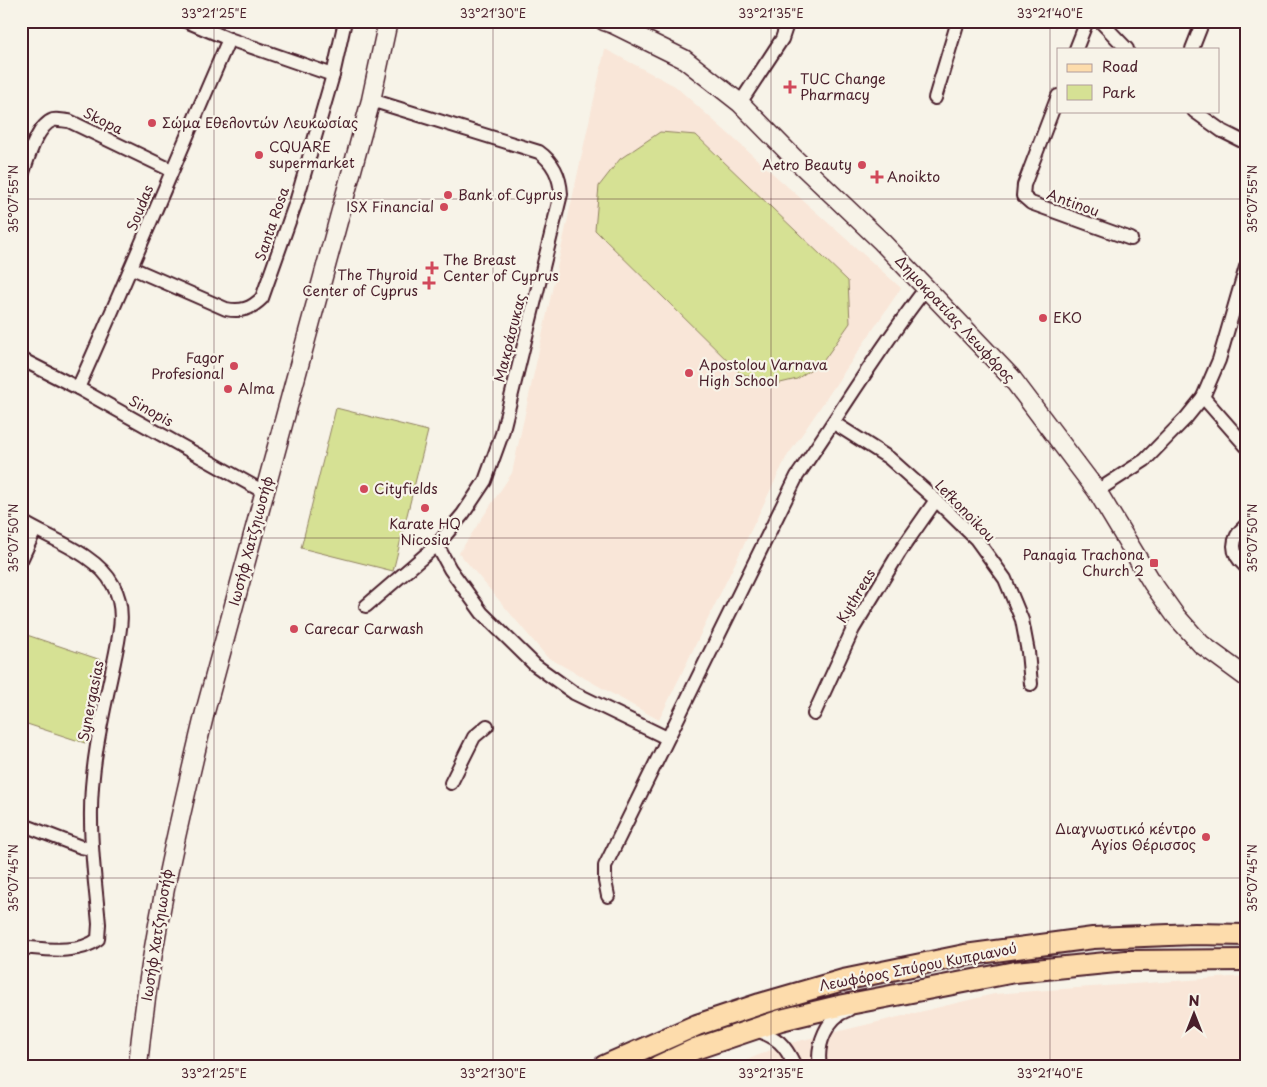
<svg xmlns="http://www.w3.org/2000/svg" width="1267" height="1087" viewBox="0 0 1267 1087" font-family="'Playpen Sans',sans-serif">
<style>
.built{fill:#f9e6d8}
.green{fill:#d6e194;stroke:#908060}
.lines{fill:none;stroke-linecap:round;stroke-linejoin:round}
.minor-casing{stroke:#4a1f2b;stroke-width:16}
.secondary-casing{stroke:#4a1f2b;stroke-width:21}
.primary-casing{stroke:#4a1f2b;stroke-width:24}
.minor{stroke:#f7f3e8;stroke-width:12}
.secondary{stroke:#f7f3e8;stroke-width:18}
.primary{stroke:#fddcac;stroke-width:20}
.ticks{fill:none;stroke:#4a1f2b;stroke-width:1;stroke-opacity:0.45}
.poi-dot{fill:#d1495b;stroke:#f7f3e8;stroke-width:2}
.labels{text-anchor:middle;stroke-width:4.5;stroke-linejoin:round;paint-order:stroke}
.poi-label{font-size:14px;fill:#4a1f2b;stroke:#f7f3e8;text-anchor:start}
.street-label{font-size:14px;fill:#4a1f2b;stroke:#f7f3e8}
.neatline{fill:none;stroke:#4a1f2b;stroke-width:2}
.ticks-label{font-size:12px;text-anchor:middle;fill:#4a1f2b}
</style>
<rect width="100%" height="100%" fill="#f7f3e8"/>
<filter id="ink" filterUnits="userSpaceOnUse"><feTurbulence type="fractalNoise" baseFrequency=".02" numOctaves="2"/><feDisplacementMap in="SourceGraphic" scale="10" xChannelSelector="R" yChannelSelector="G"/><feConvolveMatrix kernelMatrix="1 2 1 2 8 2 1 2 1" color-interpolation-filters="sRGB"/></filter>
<g filter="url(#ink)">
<!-- built -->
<g class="built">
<path d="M605 49 675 86 901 288 786 458 659 720 547 657 459 553 512 473Z"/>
<path d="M1246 976V1066H733L782 1045 994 994Z"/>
</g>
<!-- green -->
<g class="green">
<path d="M660 132 696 135 848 281 850 323 824 360 797 379 772 385 740 373 595 230 599 186 620 159Z"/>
<path d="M336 408 428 431 393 571 301 548Z"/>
<path d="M21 633 101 660 94 688 85 743 21 722Z"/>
</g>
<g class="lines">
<!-- minor casing -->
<g class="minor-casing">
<g id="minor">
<path d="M186 21 229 39 333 75"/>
<path d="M1100 21 1127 49"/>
<path d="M1076 49 1087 21"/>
<path d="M1192 49 1203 21"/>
<path d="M1058 96 1024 185 1023 196 1031 203 1131 239"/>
<path d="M935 98 958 21"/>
<path d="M740 103 782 39 788 21"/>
<path d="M1194 111 1222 131 1246 143"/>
<path d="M21 178C27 162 36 126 53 120 58 119 65 121 69 121L171 170"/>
<path d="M132 268 226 309C241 312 251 309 262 298L297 199 333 75 345 21"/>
<path d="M21 359 78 388 264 492"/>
<path d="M78 388C130 273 178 155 229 39"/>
<path d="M1203 397 1246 446"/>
<path d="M834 423 889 458 936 500 976 539 1005 579 1022 620 1028 652 1031 684"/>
<path d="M1097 491 1145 460 1186 418 1203 397 1219 360 1246 267"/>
<path d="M21 521C50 539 97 554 113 585 127 610 119 636 114 662 103 713 90 766 91 819 91 854 96 889 99 924L98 939C79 955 44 949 21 947"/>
<path d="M1246 525C1230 539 1230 553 1246 567"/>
<path d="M437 545 450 569 482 613 535 665 574 693 667 738"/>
<path d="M21 560 35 530"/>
<path d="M366 606 437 545 463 514 485 481 502 434 561 194C560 176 553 162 539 152L371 100"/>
<path d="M814 714 853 629 899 553 936 500"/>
<path d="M451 783 474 737 487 726"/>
<path d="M21 824 81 847 92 849"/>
<path d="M608 896 605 881V866L797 476C840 414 879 348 926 288"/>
<path d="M754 1029C778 1038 784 1043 795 1066"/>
<path d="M820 1066C816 1045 827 1017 848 1010"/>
</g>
</g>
<!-- secondary casing -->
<g class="secondary-casing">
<g id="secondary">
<path d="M604 21 613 24 684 59 740 103 794 158 882 242 1011 377 1097 491 1153 584 1175 615 1201 644 1246 677"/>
<path d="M138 1066C149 946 177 829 205 712L371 100 388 21"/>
</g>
</g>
<!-- primary casing -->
<g class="primary-casing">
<g id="primary">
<path d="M604 1066 697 1025 760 1004 843 980 965 955 1093 938 1195 934 1246 935"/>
<path d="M658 1066 695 1049 781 1020 839 1006 1015 972 1126 961 1246 960"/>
</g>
</g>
<!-- minor -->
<use href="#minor" class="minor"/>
<!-- secondary -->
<use href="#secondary" class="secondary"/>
<!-- primary -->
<use href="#primary" class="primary"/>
</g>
</g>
<!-- ticks -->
<path class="ticks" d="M214 21V1066M493 21V1066M771 21V1066M1050 21V1066M21 199H1246M21 538H1246M21 878H1246"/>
<!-- markers -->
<g class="poi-dot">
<path d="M787.5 79.5h5v5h5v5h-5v5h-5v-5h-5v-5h5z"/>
<circle cx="152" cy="123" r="5"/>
<circle cx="259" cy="155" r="5"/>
<circle cx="862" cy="165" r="5"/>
<path d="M874.5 169.5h5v5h5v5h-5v5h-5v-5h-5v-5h5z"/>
<circle cx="448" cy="195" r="5"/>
<circle cx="444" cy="207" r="5"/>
<path d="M429.5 260.5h5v5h5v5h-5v5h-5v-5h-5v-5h5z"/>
<path d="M426.5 275.5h5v5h5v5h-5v5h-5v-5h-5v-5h5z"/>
<circle cx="1043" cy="318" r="5"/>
<circle cx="234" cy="366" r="5"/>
<circle cx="689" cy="373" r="5"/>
<circle cx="228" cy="389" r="5"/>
<circle cx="364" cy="489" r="5"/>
<circle cx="425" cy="508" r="5"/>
<rect x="1149" y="558" width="10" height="10" rx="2.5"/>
<circle cx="294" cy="629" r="5"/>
<circle cx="1206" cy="837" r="5"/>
</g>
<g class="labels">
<!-- poi labels -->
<g class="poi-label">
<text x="800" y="84">TUC Change<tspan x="800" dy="16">Pharmacy</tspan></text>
<text x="162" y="128">Σώμα Εθελοντών Λευκωσίας</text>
<text x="269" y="152">CQUARE<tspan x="269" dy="16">supermarket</tspan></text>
<text x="852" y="170" text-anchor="end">Aetro Beauty</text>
<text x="887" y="182">Anoikto</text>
<text x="458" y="200">Bank of Cyprus</text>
<text x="434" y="212" text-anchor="end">ISX Financial</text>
<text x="443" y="265">The Breast<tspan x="443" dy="16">Center of Cyprus</tspan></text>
<text x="418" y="280" text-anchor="end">The Thyroid<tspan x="418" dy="16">Center of Cyprus</tspan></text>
<text x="1053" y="323">EKO</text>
<text x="224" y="363" text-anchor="end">Fagor<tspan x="224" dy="16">Profesional</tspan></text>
<text x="699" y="370">Apostolou Varnava<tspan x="699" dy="16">High School</tspan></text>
<text x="238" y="394">Alma</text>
<text x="374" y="494">Cityfields</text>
<text x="425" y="529" text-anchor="middle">Karate HQ<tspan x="425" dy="16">Nicosia</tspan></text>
<text x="1144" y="560" text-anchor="end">Panagia Trachona<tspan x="1144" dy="16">Church 2</tspan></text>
<text x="304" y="634">Carecar Carwash</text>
<text x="1196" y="834" text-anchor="end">Διαγνωστικό κέντρο<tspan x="1196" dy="16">Αγios Θέρισσος</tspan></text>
</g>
<!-- street labels -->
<g class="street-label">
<text transform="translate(103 121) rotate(26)" y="5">Skopa</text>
<text transform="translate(1073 203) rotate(20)" y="5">Antinou</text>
<text transform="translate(140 208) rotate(-68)" y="5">Soudas</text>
<text transform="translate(272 224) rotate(-71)" y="5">Santa Rosa</text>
<text transform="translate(955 319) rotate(47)" y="5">Δημοκρατίας Λεωφόρος</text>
<text transform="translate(510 338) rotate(-76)" y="5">Μακράσυκας</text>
<text transform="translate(151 411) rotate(29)" y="5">Sinopis</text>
<text transform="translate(965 511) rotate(46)" y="5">Lefkonoikou</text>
<text transform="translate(251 541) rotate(-75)" y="5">Ιωσήφ Χατζηιωσήφ</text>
<text transform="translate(856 596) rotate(-59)" y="5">Kythreas</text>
<text transform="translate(91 701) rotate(-79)" y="5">Synergasias</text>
<text transform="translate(157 935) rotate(-81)" y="5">Ιωσήφ Χατζηιωσήφ</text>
<text transform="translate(918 967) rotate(-11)" y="5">Λεωφόρος Σπύρου Κυπριανού</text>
</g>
</g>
<!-- margin -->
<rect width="1267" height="1087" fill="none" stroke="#f7f3e8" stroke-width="55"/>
<!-- legend -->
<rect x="1057" y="48" width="162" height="65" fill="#f7f3e8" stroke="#b29e9c"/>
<rect x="1067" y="64" width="25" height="8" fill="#fddcac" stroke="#b29e9c"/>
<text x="1102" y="72" font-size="15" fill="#4a1f2b">Road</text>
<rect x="1067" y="85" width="25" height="15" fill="#d6e194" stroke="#b29e9c"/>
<text x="1102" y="98" font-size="15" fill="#4a1f2b">Park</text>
<!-- north arrow -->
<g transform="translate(1194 1014)" stroke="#f7f3e8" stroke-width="4" paint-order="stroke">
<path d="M0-4L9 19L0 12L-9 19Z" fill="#4a1f2b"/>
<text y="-8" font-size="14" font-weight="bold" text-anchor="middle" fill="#4a1f2b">N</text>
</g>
<rect x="28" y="28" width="1212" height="1032" class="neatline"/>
<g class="ticks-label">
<text x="214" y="18">33°21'25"E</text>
<text x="493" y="18">33°21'30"E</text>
<text x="771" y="18">33°21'35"E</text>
<text x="1050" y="18">33°21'40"E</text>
<text transform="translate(14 199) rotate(-90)" y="4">35°07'55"N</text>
<text transform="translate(1253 199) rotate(-90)" y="4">35°07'55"N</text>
<text transform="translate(14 538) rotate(-90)" y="4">35°07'50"N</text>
<text transform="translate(1253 538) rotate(-90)" y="4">35°07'50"N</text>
<text transform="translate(14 878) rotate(-90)" y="4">35°07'45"N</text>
<text transform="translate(1253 878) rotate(-90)" y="4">35°07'45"N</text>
<text x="214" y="1078">33°21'25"E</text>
<text x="493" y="1078">33°21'30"E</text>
<text x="771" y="1078">33°21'35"E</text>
<text x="1050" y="1078">33°21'40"E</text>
</g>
</svg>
